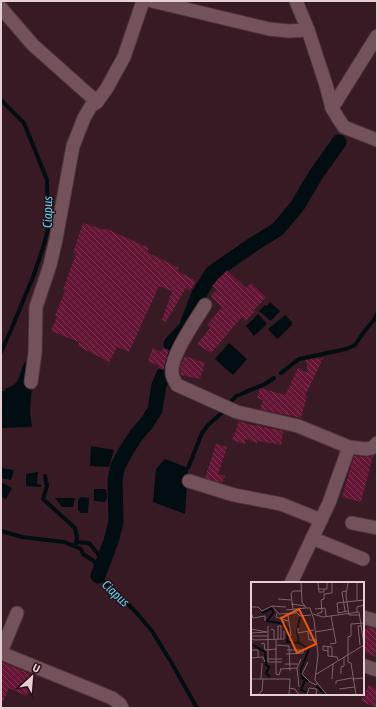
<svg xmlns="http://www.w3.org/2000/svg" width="378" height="709" viewBox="0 0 378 709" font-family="'Asap Condensed',sans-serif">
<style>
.water{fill:#010d10}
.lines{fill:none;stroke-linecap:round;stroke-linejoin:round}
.stream{stroke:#010d10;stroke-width:4}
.canal{stroke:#010d10;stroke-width:15}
.building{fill:url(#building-back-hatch)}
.minor-casing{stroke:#4d353c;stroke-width:15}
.minor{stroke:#74525b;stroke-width:13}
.labels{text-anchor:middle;stroke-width:3;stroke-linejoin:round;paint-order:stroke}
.water-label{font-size:13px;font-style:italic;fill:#53d3ed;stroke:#2d101a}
.inset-river{fill:none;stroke:#010d10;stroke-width:2}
.inset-road{fill:none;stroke:#7d636a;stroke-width:1}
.view{fill:#e8590c;fill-opacity:0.15;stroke:#e8590c;stroke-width:2}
.inset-edge{fill:none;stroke:#e5d0d5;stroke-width:2}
</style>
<defs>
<pattern id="building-back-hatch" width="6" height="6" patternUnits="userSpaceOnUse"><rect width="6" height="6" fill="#651535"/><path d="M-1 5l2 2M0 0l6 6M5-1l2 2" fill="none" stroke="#7b3651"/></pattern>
</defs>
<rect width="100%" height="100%" fill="#371a23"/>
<!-- water -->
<g class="water">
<path d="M270 302 280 311 271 321 259 311 265 305 267 306Z"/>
<path d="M258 314 267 324 254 336 246 326Z"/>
<path d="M285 315 292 322V325L279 338H276L268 329Z"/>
<path d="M229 343 247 359 233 375 215 359Z"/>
<path d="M25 362 27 363 32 382 30 412 32 427 1 428V391H5V389C24 382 17 375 25 362Z"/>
<path d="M91 446 114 450 109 467 90 466Z"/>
<path d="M165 459 188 468 185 514 153 502 156 469Z"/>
<path d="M1 468 14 470 11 480 1 478Z"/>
<path d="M38 472 37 484 41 485V487L26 486V474Z"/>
<path d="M1 482 12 488 6 499 1 497Z"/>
<path d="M94 489H106L107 497 105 502 94 501Z"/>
<path d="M81 497 89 498 88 513H81L78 510V500Z"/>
<path d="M55 498H75L73 507H62Z"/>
</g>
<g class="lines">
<!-- stream -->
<g class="stream">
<path d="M1 100 24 123 47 180 48 229 43 248 33 277 11 330 1 352"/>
<path d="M281 373 299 359 346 349 355 345 363 333 374 320 377 314"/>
<path d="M228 405 236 396 265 384 274 378"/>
<path d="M188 468 202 433 208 425 223 412"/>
<path d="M45 476 47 486 43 499 75 528 77 538 75 546"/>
<path d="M1 531 22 537 64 542 81 549 83 554 95 562 98 576 134 610 152 631 171 662 197 708"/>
<path d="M76 542 89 543 98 554 102 563"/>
</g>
<!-- canal -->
<path class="canal" d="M98 576 111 541 116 522 115 480 118 466 126 451 137 434 146 424 155 410 159 385 173 355 171 344 186 328 198 296 212 273 254 244 278 229 298 205 315 176 339 142"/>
</g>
<!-- building -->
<g class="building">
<path d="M83 223 105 230V228L149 248 147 252 179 268 178 271 196 281 190 291 186 288 166 322 162 320 172 291 159 286 129 352 117 347 109 362 78 346 79 342 51 331 57 316H55L65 291 63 290 76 254 73 253Z"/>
<path d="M227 270 246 288 251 283 266 297 254 310 255 311 246 321 242 317 211 353 197 344 210 328 207 325 222 307 211 296 217 290 212 286Z"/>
<path d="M153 347 160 352 164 348 169 350 165 364 164 370 158 368 159 366 148 361Z"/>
<path d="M185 356 205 363 200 379 181 375 180 367Z"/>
<path d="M323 358 305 396H307L301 418 260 409 263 400 257 398 260 388 285 395 298 368 308 373 306 360Z"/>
<path d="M239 421 255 426 256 425 283 431 281 445 258 441 257 443 246 439 245 444 232 440Z"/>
<path d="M216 444 227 447 218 474 225 476 222 483 205 478Z"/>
<path d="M354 456 365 457 373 456 361 502 342 497Z"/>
<path d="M367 627 377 629V658L363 651V628L366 629Z"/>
<path d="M1 662 36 676 26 696 9 688 1 706Z"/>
<path d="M369 685 377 689V708L361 701Z"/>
</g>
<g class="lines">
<!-- minor casing -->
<g class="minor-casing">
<g id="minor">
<path d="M152 1 269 29 289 31 308 30"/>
<path d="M296 1 308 30 326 85 332 108 338 118 344 127 377 140"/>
<path d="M1 8 33 45 97 102"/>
<path d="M332 108 377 36"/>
<path d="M205 305C196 320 170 356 172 373 172 377 175 381 177 385L237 412 298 426 349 447 366 449 372 448 377 443"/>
<path d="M31 382 35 353 36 307 50 265 56 239 73 146 84 118 91 106 97 102 107 88 124 57 143 1"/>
<path d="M189 481 234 495 281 504 321 520"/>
<path d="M352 523 377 528"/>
<path d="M312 538 363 559"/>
<path d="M291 583 329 503 349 447"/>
<path d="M363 617 377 621"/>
<path d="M1 652 17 613"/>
<path d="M1 653 112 698 120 704 122 708"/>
<path d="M365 666 377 670"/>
</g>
</g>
<!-- minor -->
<use href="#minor" class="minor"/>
</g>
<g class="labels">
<!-- water labels -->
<g class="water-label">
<text transform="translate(47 212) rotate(-89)" y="5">Ciapus</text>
<text transform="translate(116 593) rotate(43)" y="5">Ciapus</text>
</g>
</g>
<!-- overview -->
<g transform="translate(251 582)">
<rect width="113" height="113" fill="#371a23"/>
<path class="inset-river" d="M11 31 21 26 22 31 16 39 34 42 38 47 36 60 48 61 58 67 50 87 51 96 57 99M48 62 46 49 49 35M2 63 14 70 15 83 18 85 15 91 19 95M54 98 50 108 55 110M65 104 74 112"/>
<path class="inset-road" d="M50 0 51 20 55 26H59L63 38 67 73 64 98 76 113M67 0 68 10H73V7M97 0 95 13 98 33H109M67 7H76V0M50 9H42L40 12 42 27 49 34 60 33M27 17 40 18M106 18V1M40 22 54 24M21 24 28 32 45 31M0 25H7L11 29 21 24 35 25M64 27 74 26 75 34M35 28 55 26M94 29 91 10 95 9M97 29 87 31 86 21 113 18M0 30 2 36 14 34V39M106 30V25L113 23M26 31 25 35 37 39M62 32 72 35 108 30 113 63 64 93M66 32 71 30 70 18 73 17V12L81 11V0M37 33 40 54M17 44V80H31M27 44H30V57M47 46V51L63 48M0 47 16 50M20 47 23 48V57M57 50 58 58H66M64 50 82 47M0 51 16 50M0 54H17M0 56 3 58 33 57V49M25 57V92L28 93 30 87M27 57V44M10 62 13 61 14 68 26 67M79 62 85 61 80 34M26 63 38 64 39 89M109 63 107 44H111M77 64V74L86 75 87 78M0 68H7V75M77 69 72 68V64L81 65V74M35 72 52 71V68H36M0 76 12 75 14 80M17 77H31M57 80 51 92 59 100 65 103 66 101M34 82H47M29 87 46 86M90 92V85L93 84V75M0 97H39L38 113M10 97 11 81M81 97 82 82M101 97 113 96M85 102V99L101 96M48 105 46 86 50 77M38 106 44 107 48 113M88 107 103 105M6 113 11 109 12 97M56 113 58 106 66 107 65 113M105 113 100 81 97 80V55L100 54V42L113 41"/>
<path class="view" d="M48 27 65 62 46 71 30 36Z"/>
<rect width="113" height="113" class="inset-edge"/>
</g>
<!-- border -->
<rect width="378" height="709" fill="none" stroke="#e5d0d5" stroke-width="4"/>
<!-- north arrow -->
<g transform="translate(32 677) rotate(26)" stroke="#2d101a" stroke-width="3" paint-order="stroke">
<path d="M0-3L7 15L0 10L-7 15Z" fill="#e5d0d5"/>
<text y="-6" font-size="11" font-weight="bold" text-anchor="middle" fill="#e5d0d5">U</text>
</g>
</svg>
